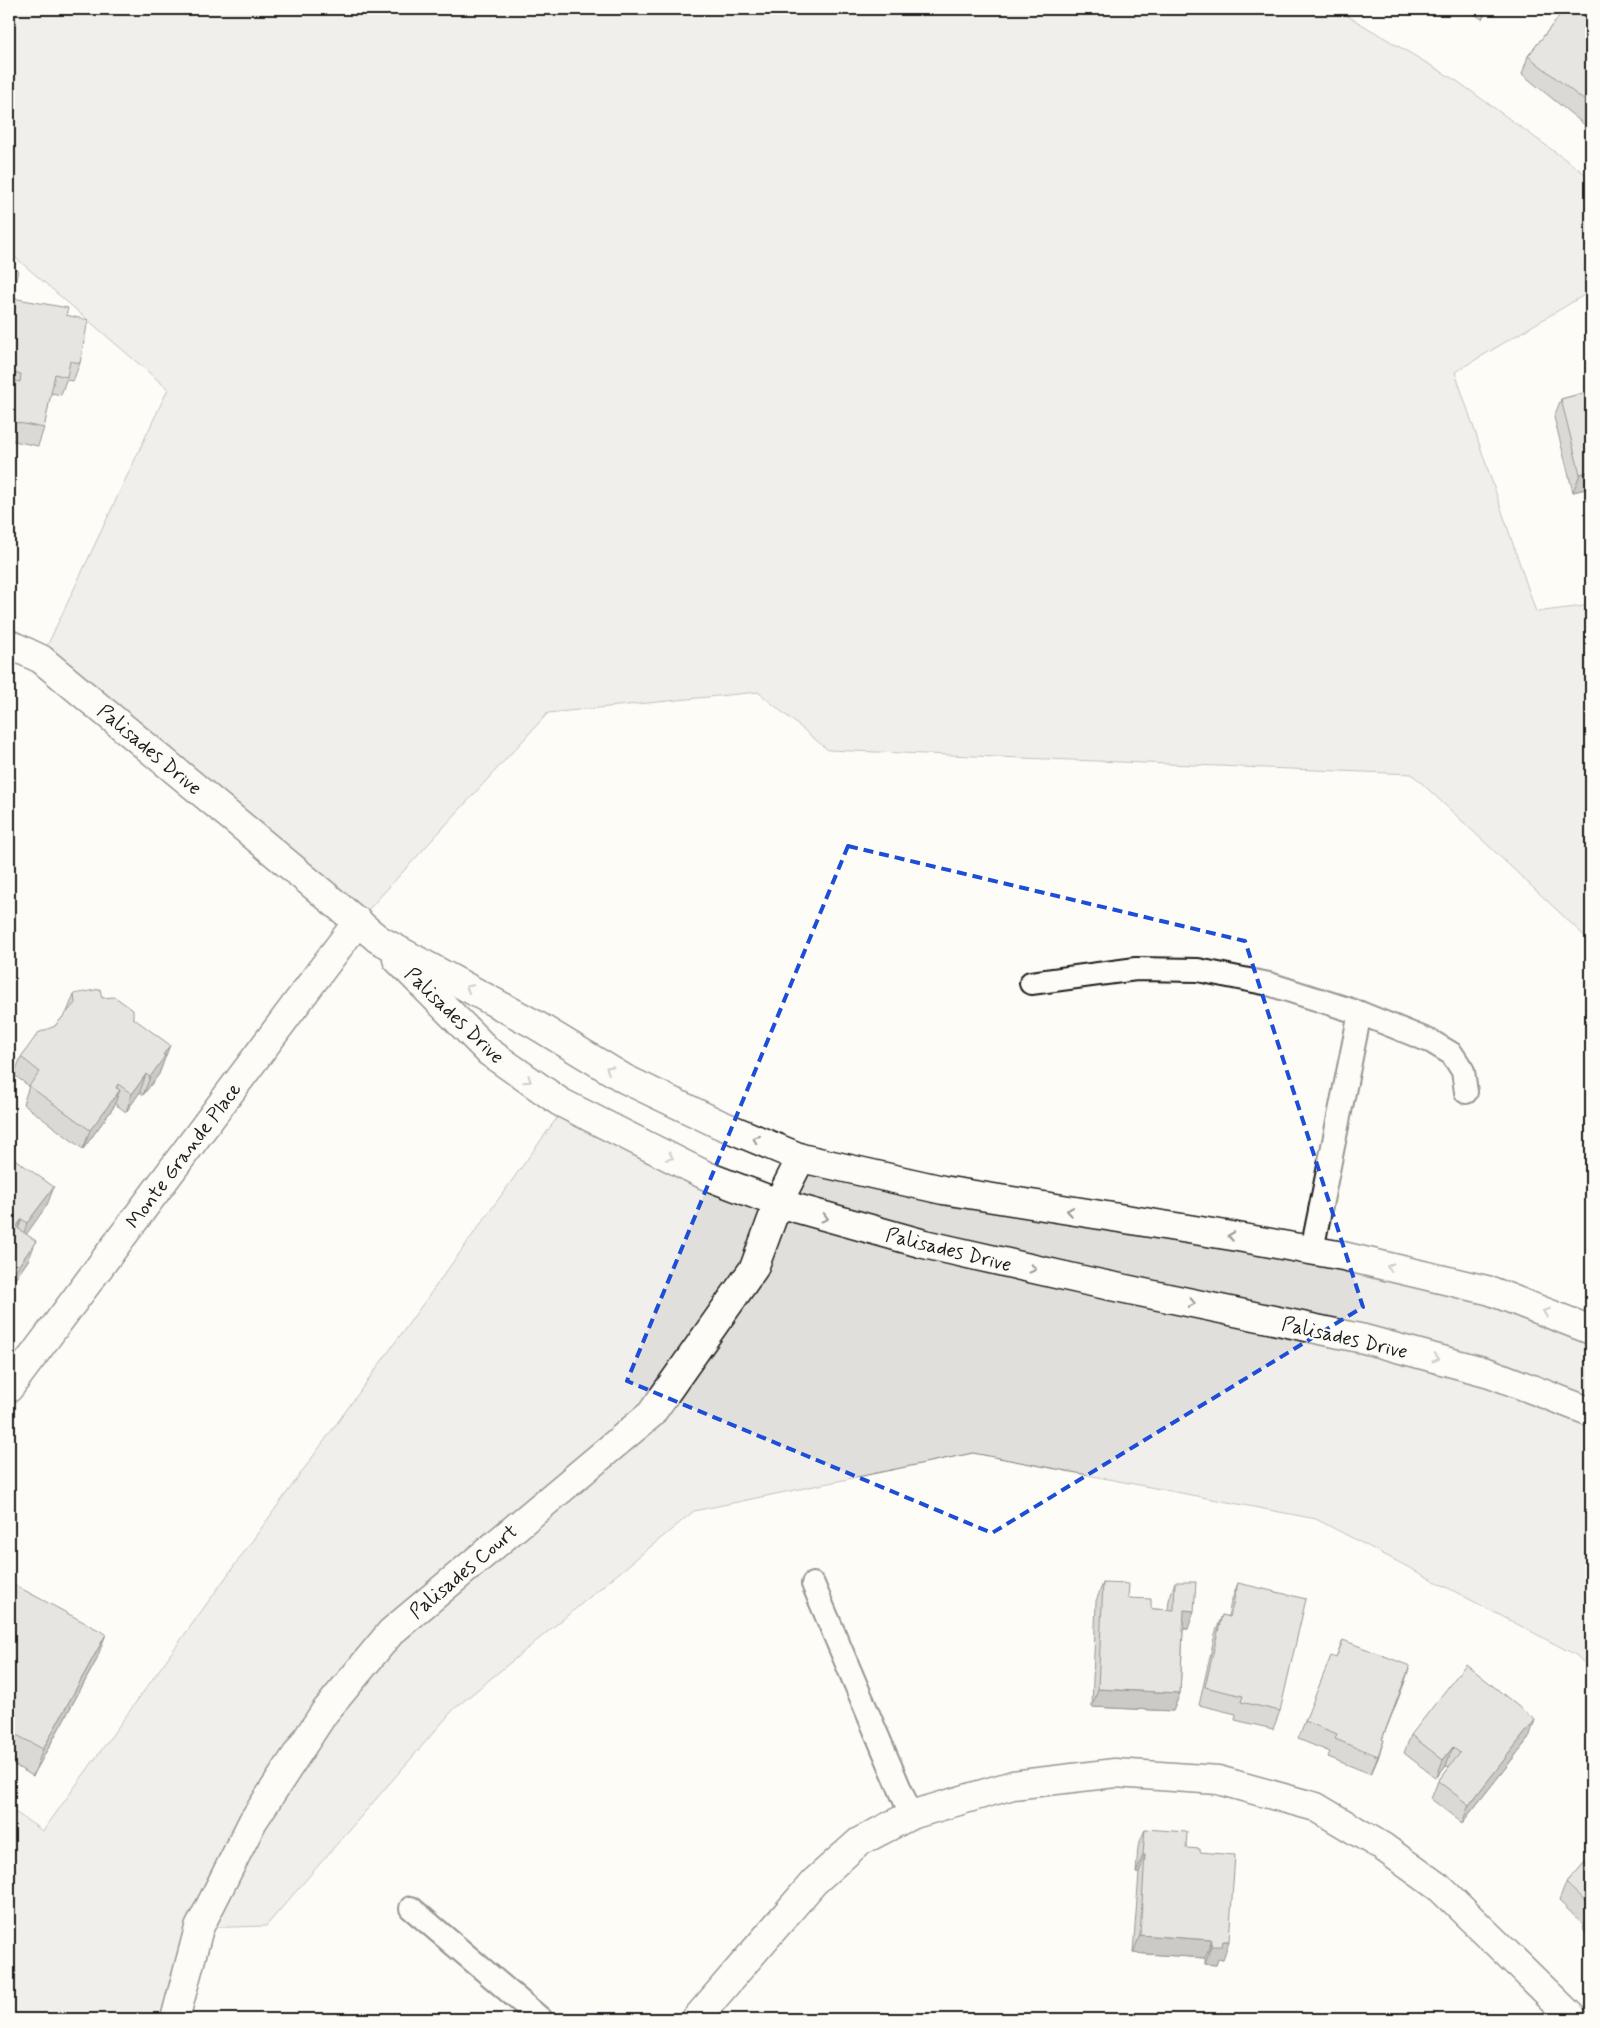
<svg xmlns="http://www.w3.org/2000/svg" width="1600" height="2028" viewBox="0 0 1600 2028" font-family="Mynerve,sans-serif">
<style>
.green{fill:#e0dfdb;stroke:#7e7e7c}
.lines{fill:none;stroke-linecap:round;stroke-linejoin:round}
.lane-casing{stroke:#1c1c1c;stroke-width:26}
.street-casing{stroke:#1c1c1c;stroke-width:31}
.secondary-casing{stroke:#1c1c1c;stroke-width:31}
.lane{stroke:#fdfcf7;stroke-width:22}
.street{stroke:#fdfcf7;stroke-width:28}
.secondary{stroke:#fdfcf7;stroke-width:28}
.wall{fill:#afafac;stroke:#1c1c1c}
.shaded-wall{fill:#8f8e8c;stroke:#1c1c1c}
.building{fill:#cccbc8;stroke:#1c1c1c}
.oneway{stroke:#989794}
.marked{fill:none;stroke:#1d4ed8;stroke-width:4;stroke-dasharray:10 6;stroke-linejoin:round}
.labels{text-anchor:middle;stroke-width:4.5;stroke-linejoin:round;paint-order:stroke}
.street-label{font-size:20px;fill:#1c1c1c;stroke:#fdfcf7}
</style>
<rect width="100%" height="100%" fill="#fdfcf7"/>
<filter id="ink" filterUnits="userSpaceOnUse"><feTurbulence type="fractalNoise" baseFrequency=".02" numOctaves="2"/><feDisplacementMap in="SourceGraphic" scale="10" xChannelSelector="R" yChannelSelector="G"/><feConvolveMatrix kernelMatrix="1 2 1 2 8 2 1 2 1" color-interpolation-filters="sRGB"/></filter>
<g filter="url(#ink)">
<!-- green -->
<g class="green">
<path d="M9 9H1336L1457 81 1591 178V291L1455 372 1536 612 1591 605V942L1412 774 828 750 758 692 548 713 358 921 41 659 168 389 9 252Z"/>
<path d="M567 1104 774 1201 801 1158 1125 1220 1579 1324 1591 1290V1670L1576 1655 1316 1519 973 1453 694 1511 454 1709 266 1926 199 1928 175 2019H9V1808L43 1831Z"/>
</g>
<g class="lines">
<!-- lane casing -->
<g class="lane-casing">
<g id="lane">
<path d="M1031 983 1136 969 1198 970 1269 984 1360 1013 1432 1042 1452 1054 1463 1071 1466 1092"/>
<path d="M1312 1250 1360 1013"/>
<path d="M813 1584 911 1815"/>
<path d="M411 1908 541 2019"/>
</g>
</g>
<!-- street casing -->
<g class="street-casing">
<g id="street">
<path d="M397 959 489 1052 560 1102 707 1176 778 1203"/>
<path d="M9 1388 358 921"/>
<path d="M175 2019 199 1928 253 1821 324 1713 391 1632 651 1414 754 1268 778 1203 801 1158 719 1124 625 1079 536 1025 378 939"/>
<path d="M696 2019 814 1882 859 1842 911 1815 1013 1785 1115 1773 1218 1780 1316 1807 1383 1847 1441 1889 1574 2019"/>
</g>
</g>
<!-- secondary casing -->
<g class="secondary-casing">
<g id="secondary">
<path d="M9 644 41 659 378 939"/>
<path d="M801 1158 943 1190 1232 1236 1343 1256 1491 1291 1591 1330"/>
<path d="M778 1203 924 1244 1087 1281 1364 1339 1490 1373 1591 1412"/>
</g>
</g>
<!-- lane -->
<use href="#lane" class="lane"/>
<!-- street -->
<use href="#street" class="street"/>
<!-- secondary -->
<use href="#secondary" class="secondary"/>
</g>
<!-- wall -->
<g class="wall">
<path d="M1465 9H1494L1491 13 1488 10 1482 19Z"/>
<path d="M1563 9H1590L1591 10V130L1522 74 1528 56 1561 14Z"/>
<path d="M9 268 12 298 66 315 80 363 73 381 66 380 61 395 51 393 44 428 38 446 9 440Z"/>
<path d="M1591 391V490L1590 488 1573 492 1554 417 1561 399Z"/>
<path d="M74 994 102 998 133 1018 163 1063 159 1074 143 1095 140 1092 126 1112 115 1104 113 1108 83 1149 23 1104 29 1086 14 1075 21 1057 55 1026 67 1012Z"/>
<path d="M9 1155 47 1205 26 1234 29 1259 9 1288Z"/>
<path d="M9 1582 96 1661 33 1776 9 1762Z"/>
<path d="M1175 1582 1188 1629H1183L1180 1693 1173 1711 1092 1707 1096 1601 1103 1583 1128 1598 1153 1609 1168 1610 1169 1600Z"/>
<path d="M1238 1583 1280 1711 1273 1729 1235 1720 1236 1714 1199 1705 1215 1634 1222 1615 1228 1617 1231 1602Z"/>
<path d="M1336 1658 1410 1666 1382 1739 1378 1758 1371 1774 1328 1757 1330 1752 1298 1739 1305 1721Z"/>
<path d="M1411 1735 1529 1738 1462 1823 1431 1799 1438 1781 1449 1767 1446 1765 1436 1778 1404 1753Z"/>
<path d="M1145 1829 1186 1848 1200 1852 1223 1960 1218 1959 1216 1965 1205 1964V1958L1133 1953 1139 1873H1136L1138 1847Z"/>
<path d="M1591 1856V1938L1583 1930 1584 1925 1559 1901 1566 1883Z"/>
</g>
<!-- shaded-wall -->
<g class="shaded-wall">
<path d="M1486 9H1488L1482 19Z"/>
<path d="M1591 471V485L1590 488 1573 492 1580 474Z"/>
<path d="M170 1045 159 1074 143 1095 150 1077 163 1055Z"/>
<path d="M146 1074 140 1092 126 1112 132 1094Z"/>
<path d="M118 1084 113 1099 120 1090 113 1108 83 1149 90 1130Z"/>
<path d="M54 1187 47 1205 21 1242 27 1223Z"/>
<path d="M22 1219 15 1237 16 1227Z"/>
<path d="M36 1241 29 1259 9 1288V1279Z"/>
<path d="M1184 1610 1194 1611 1188 1629 1177 1628Z"/>
<path d="M106 1634 96 1661 33 1776 43 1749Z"/>
<path d="M1410 1666 1404 1684 1375 1757 1382 1739Z"/>
<path d="M1098 1689 1180 1693 1173 1711 1092 1707Z"/>
<path d="M1535 1720 1529 1738 1462 1823 1469 1805Z"/>
<path d="M1384 1740 1378 1758 1371 1774 1378 1756Z"/>
<path d="M1453 1747 1446 1765 1436 1778 1443 1760Z"/>
<path d="M1143 1855H1145L1139 1873H1136Z"/>
<path d="M1140 1935 1212 1940 1205 1958 1133 1953Z"/>
<path d="M1223 1941H1229L1223 1960 1218 1959 1216 1965 1205 1964 1211 1946Z"/>
</g>
<!-- building -->
<g class="building">
<path d="M1565 9H1590L1591 10V106L1528 56Z"/>
<path d="M9 268 18 270 12 298 68 308 66 315 88 320 80 363 70 361 67 377 55 374 44 428 9 421V384L15 385 16 381 20 382 21 374 9 372Z"/>
<path d="M1591 391V471L1580 474 1561 399Z"/>
<path d="M100 989 102 998 115 997 133 1010V1018L170 1045 163 1055 165 1056 150 1077 146 1074 132 1094 118 1084 116 1088 120 1090 90 1130 29 1086 40 1072 21 1057 38 1033 55 1026 75 1003 74 994Z"/>
<path d="M9 1155 54 1187 27 1223 22 1219 16 1227 36 1241 9 1279Z"/>
<path d="M9 1582 106 1634 43 1749 9 1731Z"/>
<path d="M1175 1582H1196L1194 1611 1184 1610 1180 1693 1098 1689 1103 1583 1129 1584 1128 1598 1151 1599V1607L1153 1609 1174 1610Z"/>
<path d="M1238 1583 1306 1599 1280 1711 1241 1702 1243 1696 1205 1687 1222 1615 1230 1617Z"/>
<path d="M1343 1640 1410 1666 1382 1739 1384 1740 1378 1756 1335 1739 1337 1734 1305 1721 1331 1656 1336 1658Z"/>
<path d="M1466 1664 1535 1720 1469 1805 1438 1781 1460 1753 1453 1747 1443 1760 1411 1735Z"/>
<path d="M1145 1829 1187 1832 1186 1848 1200 1849V1852L1235 1855 1229 1941H1223L1222 1946H1211L1212 1940 1140 1935 1145 1855H1143Z"/>
<path d="M1591 1856V1907L1566 1883Z"/>
</g>
<!-- one-way arrows -->
<defs><path id="oneway-chevron" d="M-2-3.5L2.5 0L-2 3.5" fill="none" stroke-width="1.6" stroke-linecap="round" stroke-linejoin="round" transform="scale(1.25)"/></defs>
<g class="oneway">
<use href="#oneway-chevron" transform="translate(469 988) rotate(-152)"/>
<use href="#oneway-chevron" transform="translate(609 1069) rotate(-149)"/>
<use href="#oneway-chevron" transform="translate(528 1080) rotate(35)"/>
<use href="#oneway-chevron" transform="translate(756 1139) rotate(-157)"/>
<use href="#oneway-chevron" transform="translate(670 1157) rotate(26)"/>
<use href="#oneway-chevron" transform="translate(1070 1211) rotate(-171)"/>
<use href="#oneway-chevron" transform="translate(825 1218) rotate(15)"/>
<use href="#oneway-chevron" transform="translate(1231 1236) rotate(-171)"/>
<use href="#oneway-chevron" transform="translate(1390 1267) rotate(-167)"/>
<use href="#oneway-chevron" transform="translate(1033 1269) rotate(13)"/>
<use href="#oneway-chevron" transform="translate(1192 1303) rotate(12)"/>
<use href="#oneway-chevron" transform="translate(1546 1312) rotate(-159)"/>
<use href="#oneway-chevron" transform="translate(1436 1358) rotate(15)"/>
</g>
</g>
<!-- marked area -->
<path d="M0 0H1600V2028H0ZM848 846 1245 941 1363 1307 992 1533 627 1381Z" fill="#fdfcf7" fill-opacity=".55" fill-rule="evenodd"/>
<path class="marked" d="M848 846 1245 941 1363 1307 992 1533 627 1381Z"/>
<g class="labels">
<!-- street labels -->
<g class="street-label">
<text transform="translate(150 749) rotate(40)" y="7">Palisades Drive</text>
<text transform="translate(455 1015) rotate(44)" y="7">Palisades Drive</text>
<text transform="translate(183 1155) rotate(-53)" y="7">Monte Grande Place</text>
<text transform="translate(949 1249) rotate(14)" y="7">Palisades Drive</text>
<text transform="translate(1345 1337) rotate(13)" y="7">Palisades Drive</text>
<text transform="translate(463 1571) rotate(-40)" y="7">Palisades Court</text>
</g>
</g>
<!-- margin -->
<rect width="1600" height="2028" fill="none" stroke="#fdfcf7" stroke-width="30"/>
<rect x="15" y="15" width="1570" height="1998" fill="none" stroke="#1c1c1c" stroke-width="2" filter="url(#ink)"/>
</svg>
